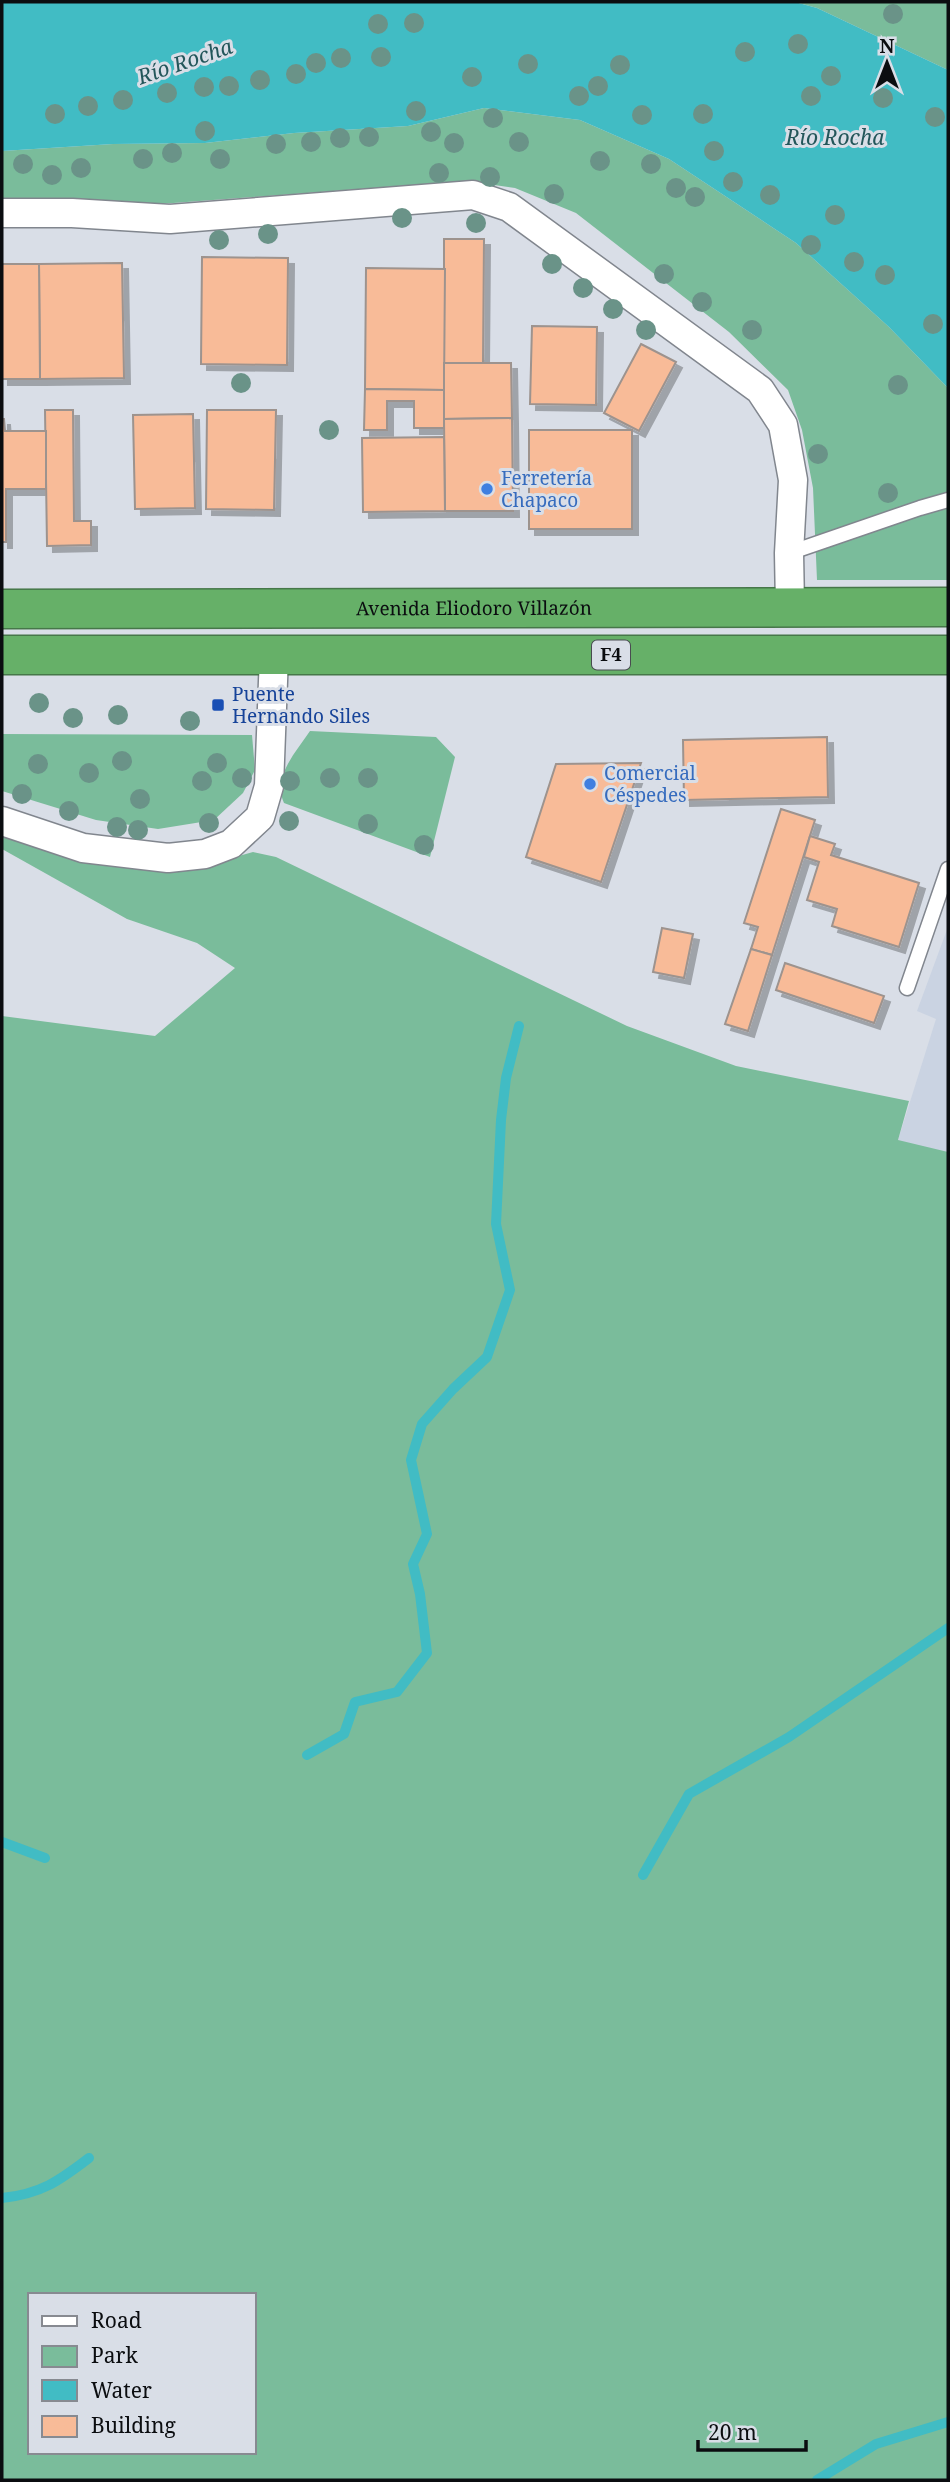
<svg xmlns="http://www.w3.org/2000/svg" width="950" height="2482" viewBox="0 0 950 2482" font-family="'Noto Serif',serif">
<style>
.built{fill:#cad3e2}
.green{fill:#7abc9b;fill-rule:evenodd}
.water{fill:#41bcc4}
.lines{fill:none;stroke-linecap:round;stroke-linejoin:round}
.stream{stroke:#41bcc4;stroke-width:10}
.building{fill:#f8bb98;stroke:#9d938e;stroke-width:2;filter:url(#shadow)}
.lane-casing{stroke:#81868e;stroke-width:17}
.street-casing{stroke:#81868e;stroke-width:31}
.highway-casing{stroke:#467749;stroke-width:41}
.lane{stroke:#fff;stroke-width:14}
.street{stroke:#fff;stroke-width:28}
.highway{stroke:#66b068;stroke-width:38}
.tree{fill:#6a9388}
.shop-dot{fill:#3f7fe0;stroke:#d9dee7;stroke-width:2.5}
.transit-dot{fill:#1a4fb4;stroke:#d9dee7;stroke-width:2.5}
.labels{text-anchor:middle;stroke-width:6;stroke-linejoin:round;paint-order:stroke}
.shield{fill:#d9dee7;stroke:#494c50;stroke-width:2}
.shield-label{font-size:18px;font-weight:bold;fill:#0b0d10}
.shop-label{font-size:19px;fill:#366cbe;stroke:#d9dee7;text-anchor:start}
.street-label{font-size:19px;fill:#0b0d10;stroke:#d9dee7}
.transit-label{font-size:19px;fill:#164399;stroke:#d9dee7;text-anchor:start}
.water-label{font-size:21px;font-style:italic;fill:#23565a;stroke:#d9dee7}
</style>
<defs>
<filter id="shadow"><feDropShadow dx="6" dy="6" stdDeviation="0" flood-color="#0004"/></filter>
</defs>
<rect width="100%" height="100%" fill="#d9dee7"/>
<!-- built -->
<path class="built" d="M948 927V1200L898 1140 936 1019 917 1011Z"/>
<!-- green -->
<g class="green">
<path d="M795 2H948V70L817 8Z"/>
<path d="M484 108 580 120 669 159 796 243 889 327 948 388V580H817L813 488 802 430 788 390 729 332 576 213 515 188 466 181 160 204 2 202V151L113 144 205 143 294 133 408 126Z"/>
<path d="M310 731 436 737 455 757 430 857 284 803C272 777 296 752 310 731Z"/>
<path d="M2 734 252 735 255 770 243 793 214 820 158 829 96 820 2 791Z"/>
<path d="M2 834 214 863 253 852 276 857 627 1026 736 1066 909 1101 898 1140 948 1152V2480H2V1016L155 1036 235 968 197 943 127 919 2 849ZM30 2295H254V2452H30Z"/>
</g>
<!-- water -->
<path class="water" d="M2 2H795L817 8 948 70V388L889 327 796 243 669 159 580 120 484 108 408 126 294 133 205 143 113 144 2 151Z"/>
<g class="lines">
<!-- stream -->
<g class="stream">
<path d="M307 1755 344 1734 355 1702 397 1692 427 1653 420 1594 413 1564 427 1534 411 1460 422 1424 453 1389 487 1357 510 1290 496 1224 501 1120 506 1078 519 1026"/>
<path d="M2 1842 45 1858"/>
<path d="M643 1875 689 1794 789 1737 948 1628"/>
<path d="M2 2198C41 2194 59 2181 89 2158"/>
<path d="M817 2480 876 2444 948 2422"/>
</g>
</g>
<!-- building -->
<g class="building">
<path d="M444 239H484L483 363H444Z"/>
<path d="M202 257 288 258 287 365 201 364Z"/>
<path d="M122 263 124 378 40 379 39 264Z"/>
<path d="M2 264H39L40 379H2Z"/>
<path d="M366 268 445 269 444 390 365 389Z"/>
<path d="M532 326 597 327 596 405 530 404Z"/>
<path d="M641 344 676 362 639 431 604 413Z"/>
<path d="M444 363H511L512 418 444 419Z"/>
<path d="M365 389 444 390V428H414V401H387V430H364Z"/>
<path d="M45 410H73L74 521H91V545L47 546Z"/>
<path d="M207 410H276L274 510 206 509Z"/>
<path d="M193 414 195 508 135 509 133 415Z"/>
<path d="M512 418 513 511H445L444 419Z"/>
<path d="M2 419H4L5 431H46V489H6V542H2Z"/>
<rect x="529" y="430" width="103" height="99"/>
<path d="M444 437 445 511 363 512 362 438Z"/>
<path d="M827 737 828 797 684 800 683 740Z"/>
<path d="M641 763 601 882 526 857 556 764Z"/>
<path d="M781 809 815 820 772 955 751 949 758 927 744 923Z"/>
<path d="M810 836 835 844 831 855 919 883 899 947 832 926 837 909 807 900 819 862 804 857Z"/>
<path d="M662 928 693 934 684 978 653 972Z"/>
<path d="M751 949 772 955 748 1031 725 1024Z"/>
<path d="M785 963 884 996 874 1023 776 990Z"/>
</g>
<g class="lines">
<!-- lane casing -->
<g class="lane-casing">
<g id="lane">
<path d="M789 553 920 508 948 500"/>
<path d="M907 988 948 869"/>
</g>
</g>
<!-- street casing -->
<g class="street-casing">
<g id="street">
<path d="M2 213H72L170 219 473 195 509 207 760 390 783 425 793 480 789 553 790 606"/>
<path d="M2 821 83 848 168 858 205 854 231 844 260 817 269 786 274 655"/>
</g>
</g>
<!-- highway casing -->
<g class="highway-casing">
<g id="highway">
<path id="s1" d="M2 609 948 607"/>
<path d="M2 655H948"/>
</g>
</g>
<!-- lane -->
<use href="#lane" class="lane"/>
<!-- street -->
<use href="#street" class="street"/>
<!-- highway -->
<use href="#highway" class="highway"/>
</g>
<!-- trees -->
<g class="tree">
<circle cx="893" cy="14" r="10"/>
<circle cx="414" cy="23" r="10"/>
<circle cx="378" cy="24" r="10"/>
<circle cx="798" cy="44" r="10"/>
<circle cx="745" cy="52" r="10"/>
<circle cx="381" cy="57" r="10"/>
<circle cx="341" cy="58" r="10"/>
<circle cx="316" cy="63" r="10"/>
<circle cx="528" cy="64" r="10"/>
<circle cx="620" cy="65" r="10"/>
<circle cx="296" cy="74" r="10"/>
<circle cx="831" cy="76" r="10"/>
<circle cx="472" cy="77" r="10"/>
<circle cx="260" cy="80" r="10"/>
<circle cx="229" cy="86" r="10"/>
<circle cx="598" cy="86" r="10"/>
<circle cx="204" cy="87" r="10"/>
<circle cx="167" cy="93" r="10"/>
<circle cx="579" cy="96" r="10"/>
<circle cx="811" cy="96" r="10"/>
<circle cx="883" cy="98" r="10"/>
<circle cx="123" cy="100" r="10"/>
<circle cx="88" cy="106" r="10"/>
<circle cx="416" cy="111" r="10"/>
<circle cx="55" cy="114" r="10"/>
<circle cx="703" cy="114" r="10"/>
<circle cx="642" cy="115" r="10"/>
<circle cx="935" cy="117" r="10"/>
<circle cx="493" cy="118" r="10"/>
<circle cx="205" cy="131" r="10"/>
<circle cx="431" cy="132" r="10"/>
<circle cx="369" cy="137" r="10"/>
<circle cx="340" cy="138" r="10"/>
<circle cx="311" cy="142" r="10"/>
<circle cx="519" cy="142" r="10"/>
<circle cx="454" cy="143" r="10"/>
<circle cx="276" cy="144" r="10"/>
<circle cx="714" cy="151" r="10"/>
<circle cx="172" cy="153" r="10"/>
<circle cx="143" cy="159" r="10"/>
<circle cx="220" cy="159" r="10"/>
<circle cx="600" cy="161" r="10"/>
<circle cx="23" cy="164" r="10"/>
<circle cx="651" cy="164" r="10"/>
<circle cx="81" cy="168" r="10"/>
<circle cx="439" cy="173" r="10"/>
<circle cx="52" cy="175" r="10"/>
<circle cx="490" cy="177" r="10"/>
<circle cx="733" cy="182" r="10"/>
<circle cx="676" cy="188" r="10"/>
<circle cx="554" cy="194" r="10"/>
<circle cx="770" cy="195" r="10"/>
<circle cx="695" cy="197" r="10"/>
<circle cx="835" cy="215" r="10"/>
<circle cx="402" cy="218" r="10"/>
<circle cx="476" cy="223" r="10"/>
<circle cx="268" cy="234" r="10"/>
<circle cx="219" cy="240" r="10"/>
<circle cx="811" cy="245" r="10"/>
<circle cx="854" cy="262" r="10"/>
<circle cx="552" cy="264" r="10"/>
<circle cx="664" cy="274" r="10"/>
<circle cx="885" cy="275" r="10"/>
<circle cx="583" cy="288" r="10"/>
<circle cx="702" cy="302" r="10"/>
<circle cx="613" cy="309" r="10"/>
<circle cx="933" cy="324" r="10"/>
<circle cx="646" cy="330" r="10"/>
<circle cx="752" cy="330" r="10"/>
<circle cx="241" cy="383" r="10"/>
<circle cx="898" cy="385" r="10"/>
<circle cx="329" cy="430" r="10"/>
<circle cx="818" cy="454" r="10"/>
<circle cx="888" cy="493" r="10"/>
<circle cx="39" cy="703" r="10"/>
<circle cx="118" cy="715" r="10"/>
<circle cx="73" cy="718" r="10"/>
<circle cx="190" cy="721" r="10"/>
<circle cx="122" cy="761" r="10"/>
<circle cx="217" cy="763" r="10"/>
<circle cx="38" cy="764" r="10"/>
<circle cx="89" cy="773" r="10"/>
<circle cx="242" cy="778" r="10"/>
<circle cx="330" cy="778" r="10"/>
<circle cx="368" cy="778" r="10"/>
<circle cx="202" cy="781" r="10"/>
<circle cx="290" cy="781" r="10"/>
<circle cx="22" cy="794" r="10"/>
<circle cx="140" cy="799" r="10"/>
<circle cx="69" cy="811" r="10"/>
<circle cx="289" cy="821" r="10"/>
<circle cx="209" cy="823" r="10"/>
<circle cx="368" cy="824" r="10"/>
<circle cx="117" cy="827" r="10"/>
<circle cx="138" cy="830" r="10"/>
<circle cx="424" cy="845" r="10"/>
</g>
<!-- markers -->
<g class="shop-dot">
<circle cx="487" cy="489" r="7"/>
<circle cx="590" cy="784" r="7"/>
</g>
<rect class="transit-dot" x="211" y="698" width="14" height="14" rx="3.5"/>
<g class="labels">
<!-- shield labels -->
<rect class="shield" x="592" y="640.5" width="38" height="29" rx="5"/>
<g class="shield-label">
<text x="611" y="661">F4</text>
</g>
<!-- shop labels -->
<g class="shop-label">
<text x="501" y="485">Ferretería<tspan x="501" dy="22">Chapaco</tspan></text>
<text x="604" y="780">Comercial<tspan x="604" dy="22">Céspedes</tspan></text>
</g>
<!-- street labels -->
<g class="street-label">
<text dy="7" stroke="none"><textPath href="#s1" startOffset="472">Avenida Eliodoro Villazón</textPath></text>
</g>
<!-- transit labels -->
<g class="transit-label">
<text x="232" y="701">Puente<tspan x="232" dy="22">Hernando Siles</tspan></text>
</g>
<!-- water labels -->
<g class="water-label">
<text transform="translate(185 62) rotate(-19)" y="7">Río Rocha</text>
<text x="835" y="145">Río Rocha</text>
</g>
</g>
<!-- border -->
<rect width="950" height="2482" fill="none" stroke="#0b0d10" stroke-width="7"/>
<!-- legend -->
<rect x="28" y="2293" width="228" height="161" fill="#d9dee7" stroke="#878a91" stroke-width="2"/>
<rect x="42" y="2316" width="35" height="10" fill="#ffffff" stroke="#878a91" stroke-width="2"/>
<text x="91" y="2328" font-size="21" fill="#0b0d10">Road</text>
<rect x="42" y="2346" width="35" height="21" fill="#7abc9b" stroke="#878a91" stroke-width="2"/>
<text x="91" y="2363" font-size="21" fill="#0b0d10">Park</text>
<rect x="42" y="2380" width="35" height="21" fill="#41bcc4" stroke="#878a91" stroke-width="2"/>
<text x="91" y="2398" font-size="21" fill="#0b0d10">Water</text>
<rect x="42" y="2416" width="35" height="21" fill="#f8bb98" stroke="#878a91" stroke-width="2"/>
<text x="91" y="2433" font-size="21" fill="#0b0d10">Building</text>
<!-- north arrow -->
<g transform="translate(887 63)" stroke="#d9dee7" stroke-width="5" paint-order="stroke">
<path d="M0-5L12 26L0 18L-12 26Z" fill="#0b0d10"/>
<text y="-10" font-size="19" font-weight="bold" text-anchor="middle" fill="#0b0d10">N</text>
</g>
<!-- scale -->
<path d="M698 2440v10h108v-10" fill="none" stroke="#0b0d10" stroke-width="3.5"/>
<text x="708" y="2440" font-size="21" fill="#0b0d10" stroke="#d9dee7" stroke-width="5" paint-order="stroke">20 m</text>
</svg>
